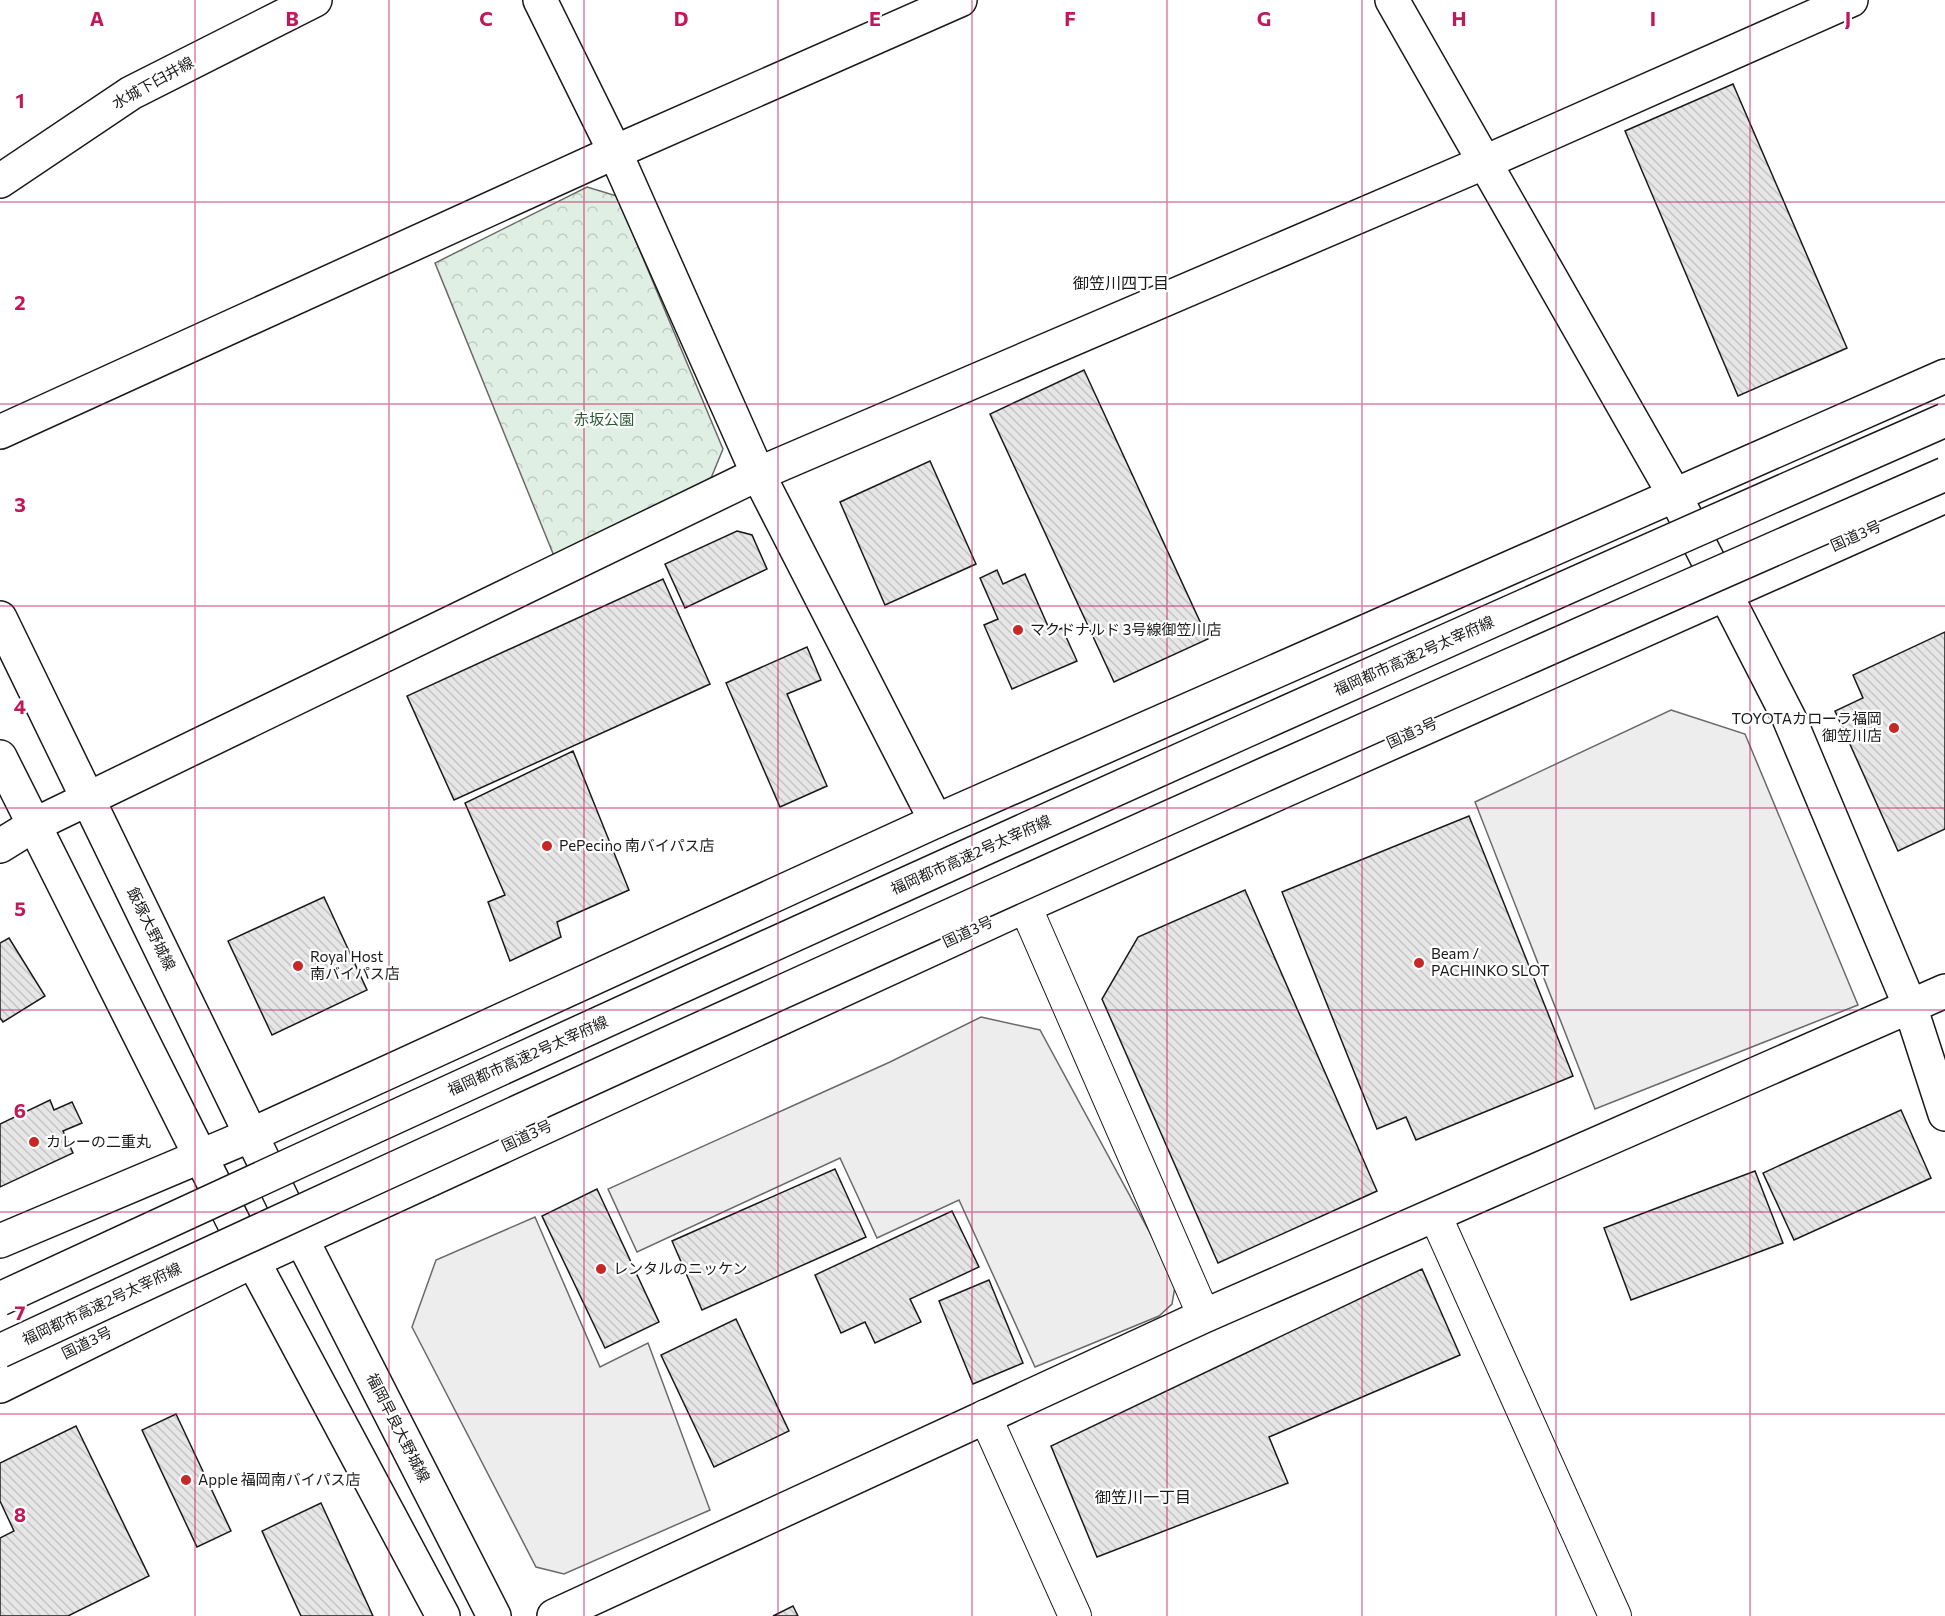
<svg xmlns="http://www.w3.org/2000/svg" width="1945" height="1616" viewBox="0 0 1945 1616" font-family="Commissioner,'Noto Sans JP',sans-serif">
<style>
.forest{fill:url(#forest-crowns);stroke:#6a6a6a;stroke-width:1.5}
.parking{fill:#ededed;stroke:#6a6a6a;stroke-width:1.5}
.building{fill:url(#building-back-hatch);stroke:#1a1a1a;stroke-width:1.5}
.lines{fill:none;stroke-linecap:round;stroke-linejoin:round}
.minor-casing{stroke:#1a1a1a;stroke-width:34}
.tertiary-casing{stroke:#1a1a1a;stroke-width:36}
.secondary-casing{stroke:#1a1a1a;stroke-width:36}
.primary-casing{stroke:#1a1a1a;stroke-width:36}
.trunk-casing{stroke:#1a1a1a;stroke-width:36}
.minor{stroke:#fff;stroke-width:32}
.tertiary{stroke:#fff;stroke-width:33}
.secondary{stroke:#fff;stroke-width:33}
.primary{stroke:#fff;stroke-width:33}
.trunk{stroke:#fff;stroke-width:33}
.motorway-bridge-casing{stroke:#1a1a1a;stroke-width:36;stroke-linecap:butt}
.motorway-bridge{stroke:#fff;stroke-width:33}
.grid{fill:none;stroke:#c2185b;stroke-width:1.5;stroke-opacity:0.55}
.poi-dot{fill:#c62828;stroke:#fff;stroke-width:2}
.labels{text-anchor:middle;stroke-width:4.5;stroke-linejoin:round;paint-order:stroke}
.street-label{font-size:15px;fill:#1a1a1a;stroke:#fff}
.park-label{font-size:15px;fill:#2b5a34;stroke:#fff}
.poi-label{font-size:15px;fill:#1a1a1a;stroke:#fff;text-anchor:start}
.neighbourhood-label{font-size:16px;fill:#1a1a1a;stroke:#fff}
.grid-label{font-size:20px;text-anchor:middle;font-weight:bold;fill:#c2185b;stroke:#fff;stroke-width:4.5;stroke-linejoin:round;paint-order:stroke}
</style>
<defs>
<pattern id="forest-crowns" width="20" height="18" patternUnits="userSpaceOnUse" patternTransform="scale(1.5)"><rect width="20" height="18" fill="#e0efe3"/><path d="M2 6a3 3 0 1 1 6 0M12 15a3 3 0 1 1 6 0" fill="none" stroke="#c0ccc2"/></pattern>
<pattern id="building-back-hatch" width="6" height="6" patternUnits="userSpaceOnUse" patternTransform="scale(1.5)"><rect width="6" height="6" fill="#e6e6e6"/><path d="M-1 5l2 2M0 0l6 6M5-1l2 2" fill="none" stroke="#c5c5c5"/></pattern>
</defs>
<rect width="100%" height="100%" fill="#fff"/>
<!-- forest -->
<path class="forest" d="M587 187 617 196 723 449 709 483 554 556 435 263Z"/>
<!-- parking -->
<g class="parking">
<path d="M1671 710 1745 734 1858 1005 1595 1109 1475 802Z"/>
<path d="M981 1017 1040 1030 1176 1281 1172 1304 1159 1316 1035 1367 959 1200 877 1238 840 1158 637 1252 608 1189 890 1062Z"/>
<path d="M535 1217 600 1367 648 1343 710 1510 564 1574 536 1567 412 1327 436 1260Z"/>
</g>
<!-- building -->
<g class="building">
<path d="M1733 84 1847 348 1738 396 1625 131Z"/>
<path d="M1084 370 1208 639 1114 682 990 414Z"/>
<path d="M930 461 976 564 885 605 840 502Z"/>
<path d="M737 531 752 535 767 569 685 608 665 564Z"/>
<path d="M997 570 1003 584 1025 574 1051 633 1062 628 1077 661 1012 689 984 625 998 619 980 578Z"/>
<path d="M663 579 710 684 454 800 407 696Z"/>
<path d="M1945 632V829L1898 851 1835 711 1863 698 1853 675Z"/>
<path d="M807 647 821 680 787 694 827 786 780 807 726 683Z"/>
<path d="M573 751 629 890 557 922 561 937 510 961 488 902 505 895 465 803Z"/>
<path d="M1469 816 1573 1076 1416 1140 1406 1117 1377 1129 1282 892Z"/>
<path d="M1245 890 1377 1191 1218 1263 1102 999 1138 937Z"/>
<path d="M324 897 367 990 272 1035 228 941Z"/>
<path d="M9 938 45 996 3 1022 0 1018V943Z"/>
<path d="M50 1100 54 1110 72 1102 82 1123 63 1131 73 1153 0 1187V1124Z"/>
<path d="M1901 1110 1931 1178 1794 1240 1763 1173Z"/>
<path d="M835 1169 866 1237 702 1310 672 1241Z"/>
<path d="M1755 1171 1783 1243 1631 1300 1604 1228Z"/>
<path d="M597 1189 659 1322 605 1348 542 1216Z"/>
<path d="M952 1211 979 1267 910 1299 921 1322 875 1343 865 1322 841 1333 815 1275Z"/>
<path d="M1422 1269 1460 1355 1269 1437 1288 1483 1097 1557 1051 1446Z"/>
<path d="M989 1280 1023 1363 973 1384 939 1301Z"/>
<path d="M736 1319 789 1431 714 1467 661 1355Z"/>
<path d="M176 1414 231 1531 197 1547 142 1430Z"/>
<path d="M76 1426 149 1576 68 1616H0V1538L14 1531 0 1501V1463Z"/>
<path d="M321 1503 373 1616H301L262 1531Z"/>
<path d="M793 1606 798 1616H773Z"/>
</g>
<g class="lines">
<!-- minor casing -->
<g class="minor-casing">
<g id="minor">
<path d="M1025 906 1204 1316"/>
<path d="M1435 1215 1615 1616"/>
<path d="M985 1416 1075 1616"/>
</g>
</g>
<!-- tertiary casing -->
<g class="tertiary-casing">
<g id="tertiary">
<path d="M540 0 615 152 758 474 936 821"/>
<path d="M1392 0 1674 494 1789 718 1910 1006 1945 1114"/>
<path d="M0 432 615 152 960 0"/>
<path d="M0 846 34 825 758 474 1483 163 1851 0"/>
<path d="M554 1616 1204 1316 1945 991"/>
</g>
</g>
<!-- secondary casing -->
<g class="secondary-casing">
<path id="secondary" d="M0 181 131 93 315 0"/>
</g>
<!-- primary casing -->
<g class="primary-casing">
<g id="primary">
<path d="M0 618 302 1240 494 1616"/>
<path d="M0 757 253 1261 443 1616"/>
</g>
</g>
<!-- trunk casing -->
<g class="trunk-casing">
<g id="trunk">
<path d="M0 1241 251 1135 936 821 1945 376"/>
<path d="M0 1386 253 1261 1025 906 1945 496"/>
</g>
</g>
<!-- minor -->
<use href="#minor" class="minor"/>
<!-- tertiary -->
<use href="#tertiary" class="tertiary"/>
<!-- secondary -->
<use href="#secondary" class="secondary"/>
<!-- primary -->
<use href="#primary" class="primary"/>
<!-- trunk -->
<use href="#trunk" class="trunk"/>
<!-- motorway-bridge casing -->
<g class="motorway-bridge-casing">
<g id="motorway-bridge">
<path d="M0 1299C646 1000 1294 706 1945 420"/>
<path d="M0 1351C645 1051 1293 759 1945 474"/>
</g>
</g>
<!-- motorway-bridge -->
<use href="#motorway-bridge" class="motorway-bridge"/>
</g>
<!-- grid -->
<path class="grid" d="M195 0V1616M389 0V1616M584 0V1616M778 0V1616M972 0V1616M1167 0V1616M1362 0V1616M1556 0V1616M1750 0V1616M0 202H1945M0 404H1945M0 606H1945M0 808H1945M0 1010H1945M0 1212H1945M0 1414H1945"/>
<!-- markers -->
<g class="poi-dot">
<circle cx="1018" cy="630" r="6"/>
<circle cx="1894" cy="728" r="6"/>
<circle cx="547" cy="846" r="6"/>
<circle cx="1419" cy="963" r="6"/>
<circle cx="298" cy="966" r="6"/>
<circle cx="34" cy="1142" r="6"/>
<circle cx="601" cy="1269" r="6"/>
<circle cx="186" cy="1480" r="6"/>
</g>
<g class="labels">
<!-- street labels -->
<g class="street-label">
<text transform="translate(153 83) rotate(-29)" y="5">水城下臼井線</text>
<text transform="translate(1856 536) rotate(-24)" y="5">国道3号</text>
<text transform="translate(1414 656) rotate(-24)" y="5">福岡都市高速2号太宰府線</text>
<text transform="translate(1412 733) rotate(-24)" y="5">国道3号</text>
<text transform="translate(971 855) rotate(-24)" y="5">福岡都市高速2号太宰府線</text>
<text transform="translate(151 929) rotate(64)" y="5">飯塚大野城線</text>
<text transform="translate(968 932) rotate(-25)" y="5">国道3号</text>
<text transform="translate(528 1056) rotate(-24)" y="5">福岡都市高速2号太宰府線</text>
<text transform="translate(527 1136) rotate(-25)" y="5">国道3号</text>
<text transform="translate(102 1304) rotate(-25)" y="5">福岡都市高速2号太宰府線</text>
<text transform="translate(87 1343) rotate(-26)" y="5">国道3号</text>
<text transform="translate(398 1428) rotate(63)" y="5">福岡早良大野城線</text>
</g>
<!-- park labels -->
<g class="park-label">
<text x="604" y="425">赤坂公園</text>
</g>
<!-- poi labels -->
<g class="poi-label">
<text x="1030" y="635">マクドナルド 3号線御笠川店</text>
<text x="1882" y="724" text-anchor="end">TOYOTAカローラ福岡<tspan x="1882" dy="17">御笠川店</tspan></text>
<text x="559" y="851">PePecino 南バイパス店</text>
<text x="1431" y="959">Beam /<tspan x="1431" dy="17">PACHINKO SLOT</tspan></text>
<text x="310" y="962">Royal Host<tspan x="310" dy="17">南バイパス店</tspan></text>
<text x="46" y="1147">カレーの二重丸</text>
<text x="613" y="1274">レンタルのニッケン</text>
<text x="198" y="1485">Apple 福岡南バイパス店</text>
</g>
<!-- neighbourhood labels -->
<g class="neighbourhood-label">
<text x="1121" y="289">御笠川四丁目</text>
<text x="1143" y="1503">御笠川一丁目</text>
</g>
</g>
<g class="grid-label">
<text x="97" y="26">A</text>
<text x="292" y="26">B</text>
<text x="486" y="26">C</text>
<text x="681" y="26">D</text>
<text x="875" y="26">E</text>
<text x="1070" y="26">F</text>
<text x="1264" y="26">G</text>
<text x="1459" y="26">H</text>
<text x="1653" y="26">I</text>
<text x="1848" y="26">J</text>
<text x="20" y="108">1</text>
<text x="20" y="310">2</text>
<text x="20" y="512">3</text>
<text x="20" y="714">4</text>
<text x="20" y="916">5</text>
<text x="20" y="1118">6</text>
<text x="20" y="1320">7</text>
<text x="20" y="1522">8</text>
</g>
</svg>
